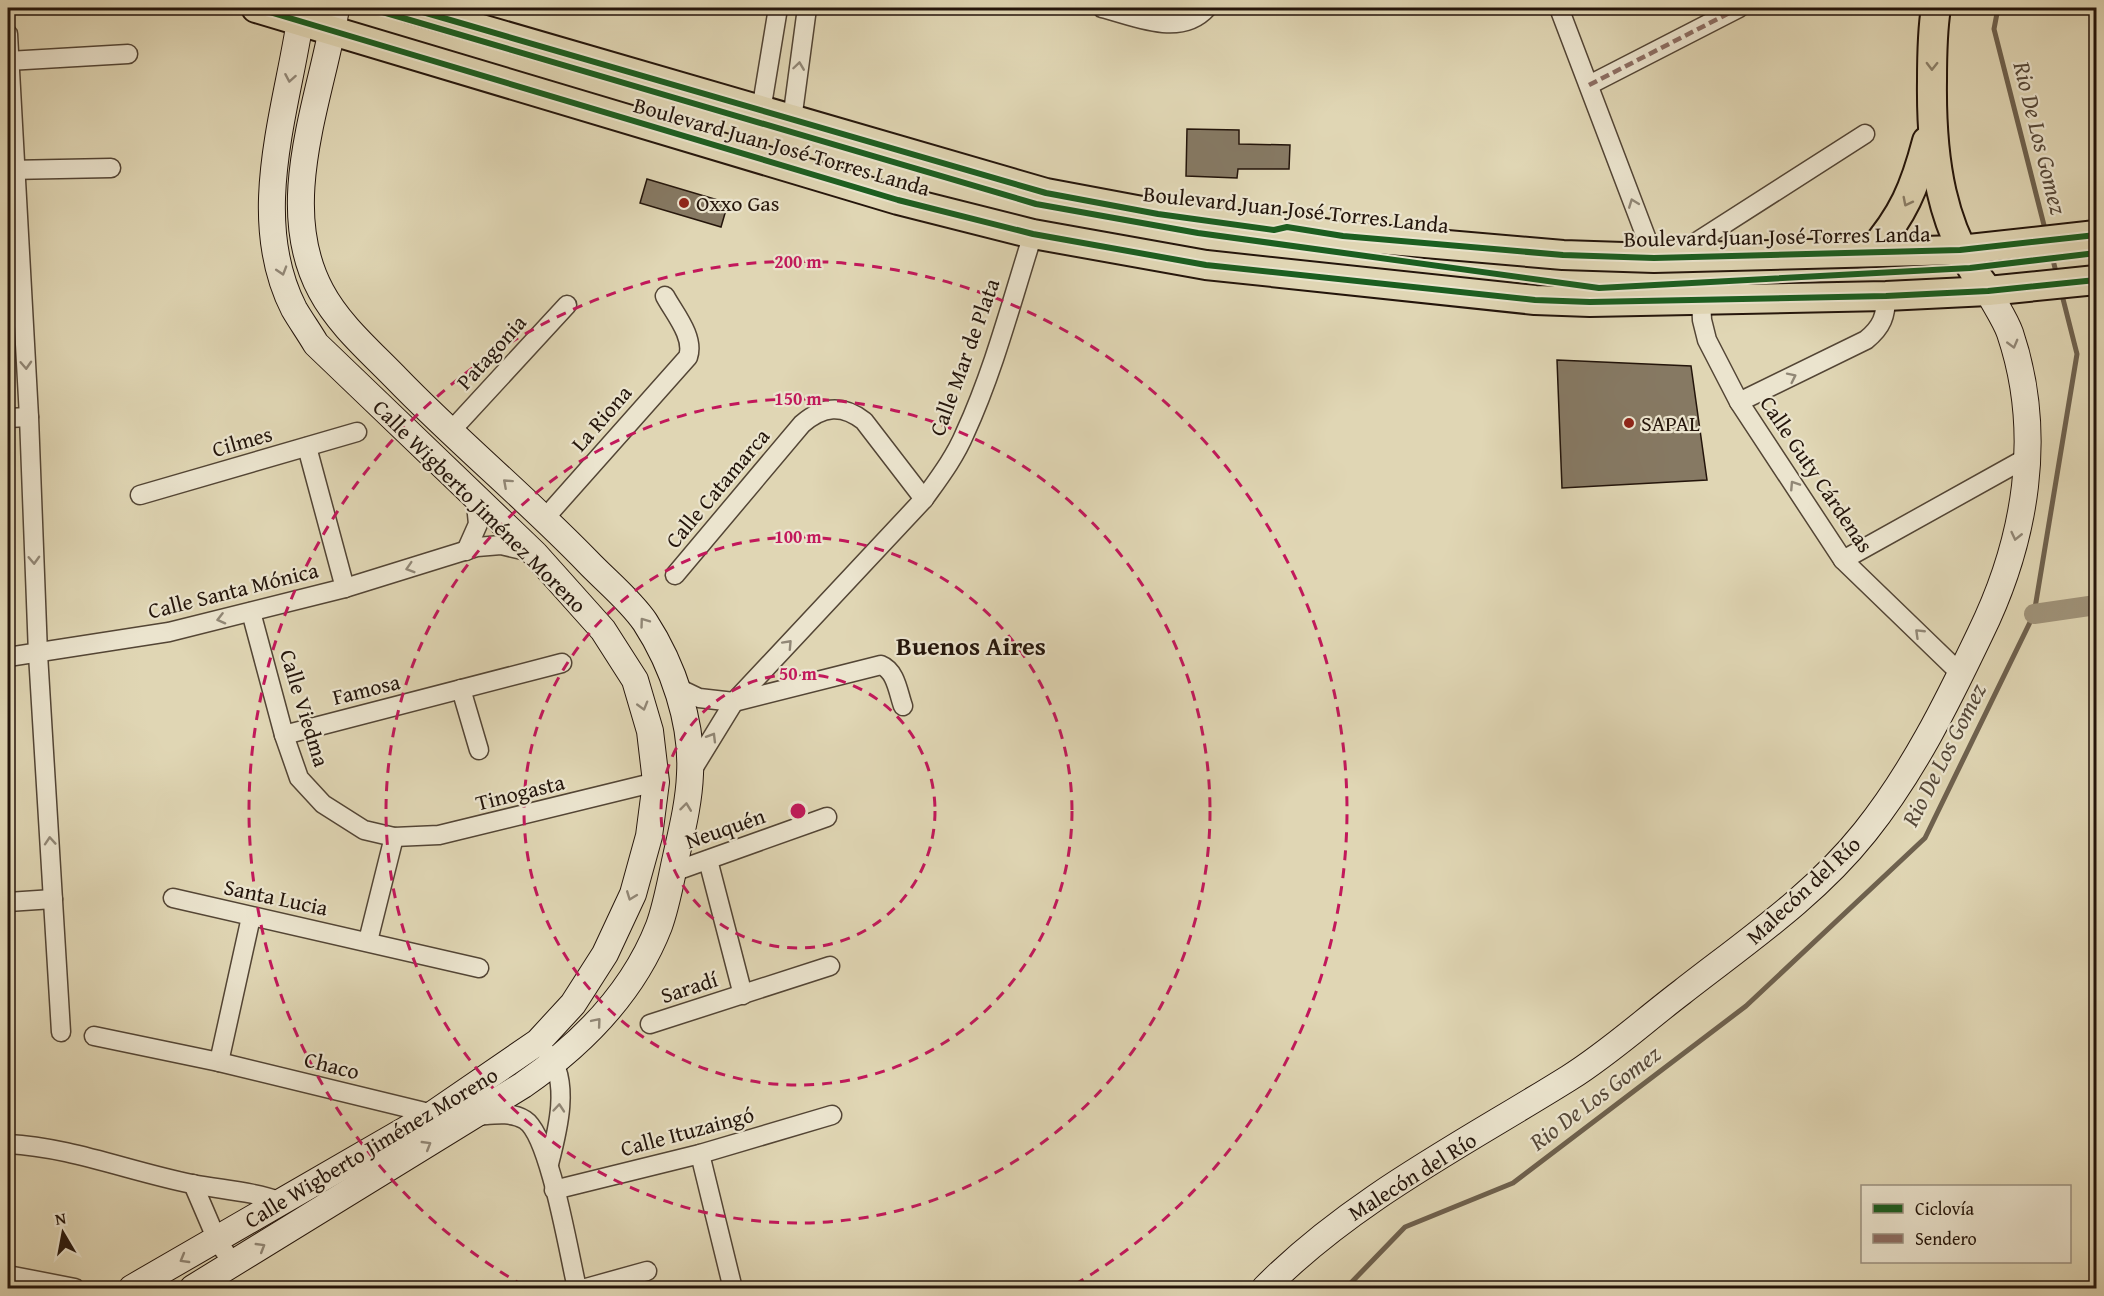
<svg xmlns="http://www.w3.org/2000/svg" width="2104" height="1296" viewBox="0 0 2104 1296" font-family="'Gentium Book Plus',serif">
<style>
.lines{fill:none;stroke-linecap:round;stroke-linejoin:round}
.stream{stroke:#6e614e;stroke-width:5}
.canal{stroke:#a0947b;stroke-width:20}
.building{fill:#867963;stroke:#24150b;stroke-width:1.5}
.street-casing{stroke:#534535;stroke-width:21}
.secondary-casing{stroke:#24150b;stroke-width:28}
.primary-casing{stroke:#24150b;stroke-width:32}
.street{stroke:#ebe4ce;stroke-width:18}
.secondary{stroke:#ebe4ce;stroke-width:26}
.primary{stroke:#e0d6b4;stroke-width:28}
.quiet{stroke:#8d6e63;stroke-width:4.5;stroke-dasharray:9 4.5;stroke-linecap:butt}
.cycleway-casing{stroke:#ebe4ce;stroke-width:10}
.cycleway{stroke:#1b5e20;stroke-width:6}
.oneway{stroke:#918776}
.oneway2{stroke:#8b7f68}
.ring{fill:none;stroke:#c2185b;stroke-width:3;stroke-dasharray:10 8}
.poi-dot{fill:#8f2418;stroke:#ebe4ce;stroke-width:2}
.labels{text-anchor:middle;stroke-width:4.5;stroke-linejoin:round;paint-order:stroke}
.street-label{font-size:22px;fill:#24150b;stroke:#ebe4ce}
.poi-label{font-size:22px;fill:#24150b;stroke:#ebe4ce;text-anchor:start}
.water-label{font-size:24px;font-style:italic;fill:#564838;stroke:#ebe4ce}
.quarter-label{font-size:26px;font-weight:bold;fill:#24150b;stroke:#ebe4ce}
.centre{fill:#c2185b;stroke:#ebe4ce;stroke-width:3}
.ring-label{font-size:18px;text-anchor:middle;font-weight:bold;fill:#c2185b;stroke:#ebe4ce;stroke-width:4.5;stroke-linejoin:round;paint-order:stroke}
</style>
<rect width="100%" height="100%" fill="#e0d6b4"/>
<filter id="stains"><feTurbulence type="fractalNoise" baseFrequency=".00333" numOctaves="4"/><feColorMatrix values="0 0 0 0 .2 0 0 0 0 .09 0 0 0 0 .02 0 0 0 .5 -.17"/></filter>
<radialGradient id="worn" r=".72"><stop offset=".6" stop-color="#630" stop-opacity="0"/><stop offset="1" stop-color="#630" stop-opacity=".3"/></radialGradient>
<g class="lines">
<!-- stream -->
<g class="stream">
<path d="M1998 8 1994 29 2046 233"/>
<path d="M2050 248 2057 276"/>
<path d="M1346 1288 1405 1227 1513 1183 1746 1006 1925 838 2034 614 2077 354 2061 291"/>
</g>
<!-- canal -->
<path class="canal" d="M2034 614 2096 605"/>
</g>
<!-- building -->
<g class="building">
<path d="M1187 129 1239 130V144L1290 145 1289 169H1238L1237 178 1186 176Z"/>
<path d="M647 179 728 203 721 227 640 203Z"/>
<path d="M1557 360 1691 366 1707 480 1562 488Z"/>
</g>
<g class="lines">
<!-- street casing -->
<g class="street-casing">
<g id="street">
<path d="M1102 8C1135 16 1180 38 1207 8"/>
<path d="M1559 8 1654 258"/>
<path d="M8 34 29 417 38 654 61 1032"/>
<path d="M8 61 128 54"/>
<path d="M1589 85 1739 8"/>
<path d="M761 111 778 8"/>
<path d="M792 120 807 8"/>
<path d="M8 170 111 168"/>
<path d="M1676 255 1865 134"/>
<path d="M1701 300 1702 320 1707 340 1739 402 1843 560 1961 674"/>
<path d="M1739 402 1866 340C1882 327 1886 316 1886 296"/>
<path d="M8 418 29 417"/>
<path d="M450 432 567 305"/>
<path d="M307 447 345 588"/>
<path d="M140 495 357 432"/>
<path d="M545 518 688 357C695 337 674 313 665 296"/>
<path d="M466 551 478 524 475 494"/>
<path d="M1843 560 2028 457"/>
<path d="M675 575 802 424C823 406 842 404 864 421L924 499"/>
<path d="M251 612 284 735 299 778 323 804 364 830 394 837 439 835 656 782"/>
<path d="M8 657 169 632 345 588 477 547 501 545 531 552"/>
<path d="M676 687 699 698 734 702 881 665C896 671 898 692 903 706"/>
<path d="M461 689 479 750"/>
<path d="M284 735 562 663"/>
<path d="M691 772 734 702 924 499C939 478 955 457 965 433 994 370 1012 300 1033 234"/>
<path d="M708 860 743 995"/>
<path d="M673 872 827 817"/>
<path d="M173 898 479 968"/>
<path d="M8 902 53 899"/>
<path d="M368 941 394 837"/>
<path d="M650 1024 830 966"/>
<path d="M94 1036 219 1062 433 1114"/>
<path d="M548 1054C571 1081 557 1133 549 1164"/>
<path d="M219 1062 251 917"/>
<path d="M476 1116C491 1115 511 1111 525 1120 550 1136 569 1255 577 1288"/>
<path d="M8 1144C70 1147 131 1172 192 1184 223 1190 252 1191 282 1202"/>
<path d="M700 1154 732 1285"/>
<path d="M193 1184 217 1240 233 1264"/>
<path d="M554 1190 700 1154 832 1115"/>
<path d="M8 1275 75 1288"/>
<path d="M586 1288 647 1271"/>
</g>
</g>
<!-- secondary casing -->
<g class="secondary-casing">
<g id="secondary">
<path d="M132 1288 433 1114 538 1042 573 1004 605 954 633 894 649 836 656 782 650 731 635 680 603 630 535 554 316 344C309 332 301 321 294 309 246 215 289 105 302 8"/>
<path d="M193 1288 523 1085C581 1045 633 993 659 926 667 904 671 879 676 857 682 830 689 802 690 774 693 723 673 665 645 622 630 600 606 581 587 561 526 498 458 442 397 379 371 352 339 325 321 291 274 204 322 97 336 8"/>
<path d="M1265 1288C1352 1200 1465 1143 1569 1078 1609 1053 1645 1020 1682 992 1746 942 1814 896 1865 832 1913 772 1947 703 1980 634 2026 540 2044 434 2010 333 2005 319 1995 305 1988 291"/>
</g>
</g>
<!-- primary casing -->
<g class="primary-casing">
<g id="primary">
<path d="M256 8 898 200 1033 234 1206 265 1535 300 1590 302 1886 296 1988 291 2096 280"/>
<path d="M409 8 1046 193 1158 214 1274 230 1287 227 1343 236 1563 255 1654 258 1960 250 2096 235"/>
<path d="M1936 8C1932 32 1932 57 1932 81 1931 157 1940 231 1988 291"/>
<path d="M1871 252C1903 216 1915 187 1927 141"/>
</g>
</g>
<!-- street -->
<use href="#street" class="street"/>
<!-- secondary -->
<use href="#secondary" class="secondary"/>
<!-- primary -->
<use href="#primary" class="primary"/>
<!-- quiet -->
<path class="quiet" d="M1589 85 1739 8"/>
<!-- cycleway casing -->
<g class="cycleway-casing">
<g id="cycleway">
<path d="M256 8 898 200 1033 234 1206 265 1535 300 1590 302 1886 296 1988 291 2096 280"/>
<path d="M369 8 1036 204 1198 233 1599 288 1970 268 2096 253"/>
<path d="M409 8 1046 193 1158 214 1274 230 1287 227 1343 236 1563 255 1654 258 1960 250 2096 235"/>
</g>
</g>
<!-- cycleway -->
<use href="#cycleway" class="cycleway"/>
</g>
<!-- one-way arrows -->
<defs><path id="oneway-chevron" d="M-2-3.5L2.5 0L-2 3.5" fill="none" stroke-width="1.6" stroke-linecap="round" stroke-linejoin="round" transform="scale(1.5)"/></defs>
<g class="oneway">
<use href="#oneway-chevron" transform="translate(799 66) rotate(-82)"/>
<use href="#oneway-chevron" transform="translate(290 78) rotate(100)"/>
<use href="#oneway-chevron" transform="translate(1633 203) rotate(-111)"/>
<use href="#oneway-chevron" transform="translate(282 271) rotate(73)"/>
<use href="#oneway-chevron" transform="translate(2013 344) rotate(75)"/>
<use href="#oneway-chevron" transform="translate(26 365) rotate(87)"/>
<use href="#oneway-chevron" transform="translate(1792 377) rotate(-26)"/>
<use href="#oneway-chevron" transform="translate(507 483) rotate(-138)"/>
<use href="#oneway-chevron" transform="translate(1794 485) rotate(-123)"/>
<use href="#oneway-chevron" transform="translate(2016 536) rotate(103)"/>
<use href="#oneway-chevron" transform="translate(34 560) rotate(88)"/>
<use href="#oneway-chevron" transform="translate(410 568) rotate(163)"/>
<use href="#oneway-chevron" transform="translate(221 619) rotate(166)"/>
<use href="#oneway-chevron" transform="translate(644 622) rotate(-126)"/>
<use href="#oneway-chevron" transform="translate(1919 633) rotate(-136)"/>
<use href="#oneway-chevron" transform="translate(788 644) rotate(-47)"/>
<use href="#oneway-chevron" transform="translate(643 706) rotate(74)"/>
<use href="#oneway-chevron" transform="translate(712 737) rotate(-59)"/>
<use href="#oneway-chevron" transform="translate(686 807) rotate(-83)"/>
<use href="#oneway-chevron" transform="translate(50 841) rotate(-94)"/>
<use href="#oneway-chevron" transform="translate(631 896) rotate(111)"/>
<use href="#oneway-chevron" transform="translate(597 1022) rotate(-50)"/>
<use href="#oneway-chevron" transform="translate(559 1108) rotate(-85)"/>
<use href="#oneway-chevron" transform="translate(427 1145) rotate(-31)"/>
<use href="#oneway-chevron" transform="translate(261 1247) rotate(-31)"/>
<use href="#oneway-chevron" transform="translate(184 1259) rotate(150)"/>
</g>
<g class="oneway2">
<use href="#oneway-chevron" transform="translate(1932 66) rotate(91)"/>
<use href="#oneway-chevron" transform="translate(1907 202) rotate(117)"/>
</g>
<!-- distance rings -->
<g class="ring">
<circle cx="798" cy="811" r="137"/>
<circle cx="798" cy="811" r="274"/>
<circle cx="798" cy="811" r="412"/>
<path d="M524 1286A549 549 0 1 1 1072 1286"/>
</g>
<!-- markers -->
<g class="poi-dot">
<circle cx="684" cy="203" r="6"/>
<circle cx="1629" cy="423" r="6"/>
</g>
<g class="labels">
<!-- street labels -->
<g class="street-label">
<text transform="translate(782 146) rotate(16)" y="8">Boulevard Juan José Torres Landa</text>
<text transform="translate(1296 209) rotate(6)" y="8">Boulevard Juan José Torres Landa</text>
<text transform="translate(1777 236) rotate(-1)" y="8">Boulevard Juan José Torres Landa</text>
<text transform="translate(491 352) rotate(-48)" y="8">Patagonia</text>
<text transform="translate(964 357) rotate(-70)" y="8">Calle Mar de Plata</text>
<text transform="translate(601 418) rotate(-49)" y="8">La Riona</text>
<text transform="translate(242 441) rotate(-16)" y="8">Cilmes</text>
<text transform="translate(1817 474) rotate(56)" y="8">Calle Guty Cárdenas</text>
<text transform="translate(717 488) rotate(-50)" y="8">Calle Catamarca</text>
<text transform="translate(480 506) rotate(45)" y="8">Calle Wigberto Jiménez Moreno</text>
<text transform="translate(233 590) rotate(-14)" y="8">Calle Santa Mónica</text>
<text transform="translate(366 689) rotate(-14)" y="8">Famosa</text>
<text transform="translate(305 708) rotate(73)" y="8">Calle Viedma</text>
<text transform="translate(520 792) rotate(-14)" y="8">Tinogasta</text>
<text transform="translate(725 828) rotate(-19)" y="8">Neuquén</text>
<text transform="translate(1803 890) rotate(-43)" y="8">Malecón del Río</text>
<text transform="translate(276 897) rotate(12)" y="8">Santa Lucia</text>
<text transform="translate(689 987) rotate(-18)" y="8">Saradí</text>
<text transform="translate(332 1065) rotate(14)" y="8">Chaco</text>
<text transform="translate(687 1131) rotate(-15)" y="8">Calle Ituzaingó</text>
<text transform="translate(371 1147) rotate(-31)" y="8">Calle Wigberto Jiménez Moreno</text>
<text transform="translate(1412 1176) rotate(-32)" y="8">Malecón del Río</text>
</g>
<!-- poi labels -->
<g class="poi-label">
<text x="696" y="211">Oxxo Gas</text>
<text x="1641" y="431">SAPAL</text>
</g>
<!-- water labels -->
<g class="water-label">
<text transform="translate(2040 138) rotate(76)" y="8">Rio De Los Gomez</text>
<text transform="translate(1944 755) rotate(-63)" y="8">Rio De Los Gomez</text>
<text transform="translate(1595 1098) rotate(-37)" y="8">Rio De Los Gomez</text>
</g>
<!-- quarter labels -->
<g class="quarter-label">
<text x="971" y="655">Buenos Aires</text>
</g>
</g>
<circle cx="798" cy="811" r="9" class="centre"/>
<g class="ring-label">
<text x="798" y="268">200 m</text>
<text x="798" y="405">150 m</text>
<text x="798" y="543">100 m</text>
<text x="798" y="680">50 m</text>
</g>
<!-- margin -->
<rect width="2104" height="1296" fill="none" stroke="#e0d6b4" stroke-width="30"/>
<rect x="9" y="9" width="2086" height="1278" fill="none" stroke="#24150b" stroke-width="3"/>
<rect x="15" y="15" width="2074" height="1266" fill="none" stroke="#24150b" stroke-width="1.5"/>
<!-- legend -->
<rect x="1861" y="1185" width="210" height="78" fill="#ebe4ce" stroke="#9b9180" stroke-width="1.5"/>
<rect x="1873" y="1204" width="30" height="9" fill="#1b5e20" stroke="#9b9180" stroke-width="1.5"/>
<text x="1915" y="1215" font-size="18" fill="#24150b">Ciclovía</text>
<rect x="1873" y="1234" width="30" height="9" fill="#8d6e63" stroke="#9b9180" stroke-width="1.5"/>
<text x="1915" y="1245" font-size="18" fill="#24150b">Sendero</text>
<!-- north arrow -->
<g transform="translate(63 1233) rotate(350)" stroke="#ebe4ce" stroke-width="4.5" paint-order="stroke">
<path d="M0-4.5L10 22L0 15L-10 22Z" fill="#24150b"/>
<text y="-9" font-size="16" font-weight="bold" text-anchor="middle" fill="#24150b">N</text>
</g>
<rect width="100%" height="100%" filter="url(#stains)"/>
<rect width="100%" height="100%" fill="url(#worn)"/>
</svg>
